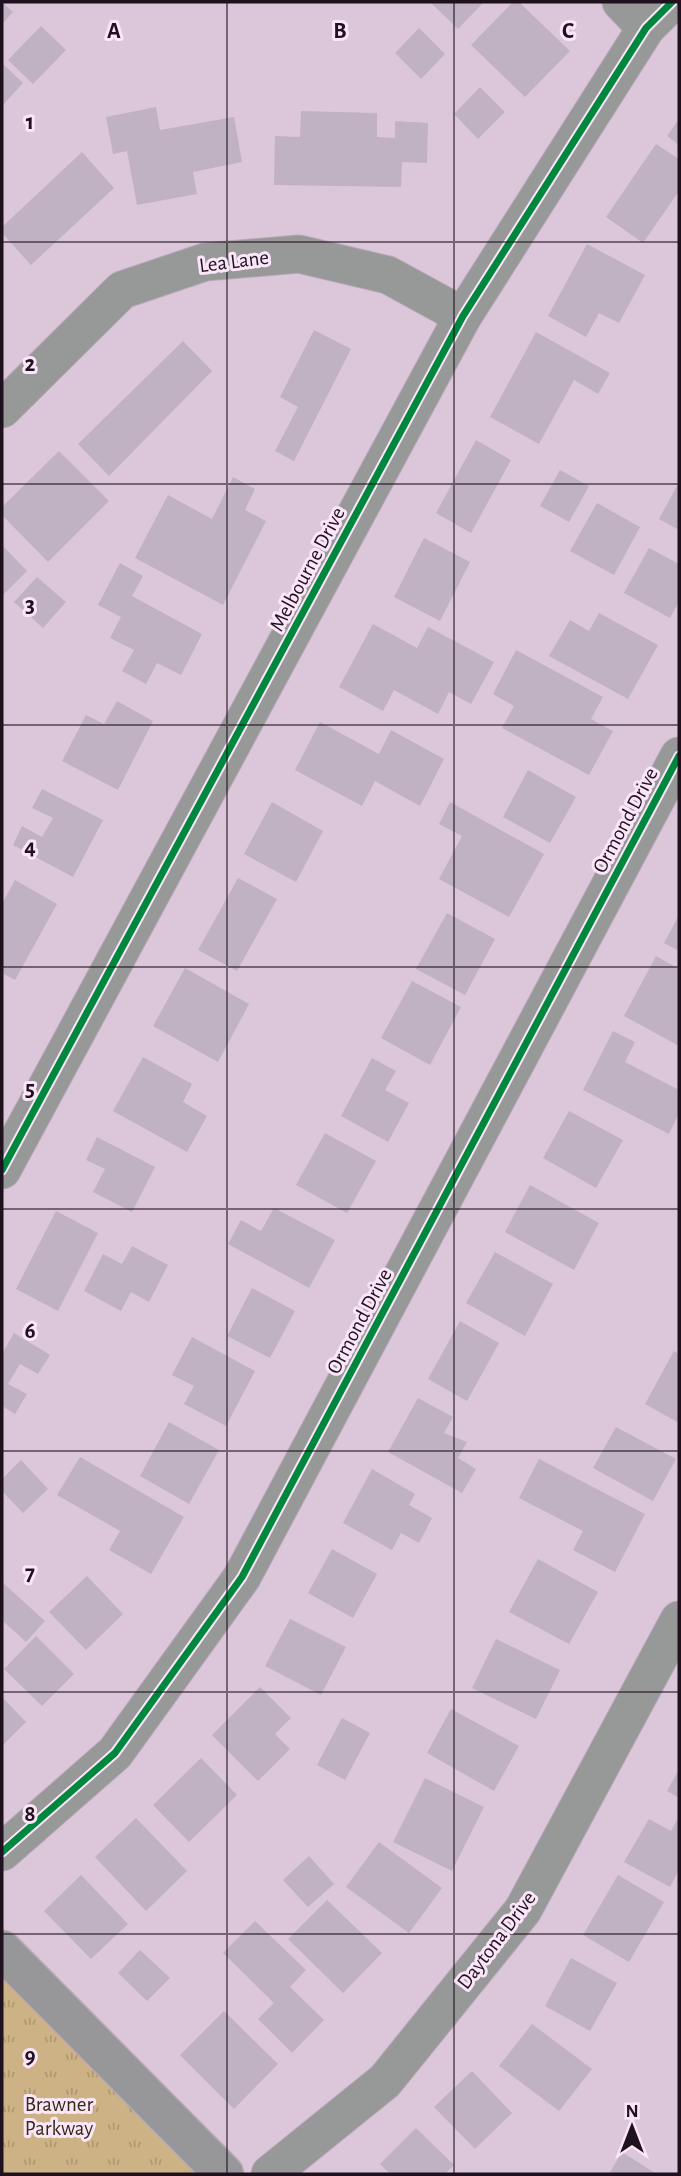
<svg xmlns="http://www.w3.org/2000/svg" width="681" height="2176" viewBox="0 0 681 2176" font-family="'Alegreya Sans',sans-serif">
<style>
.grass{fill:url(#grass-tufts)}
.building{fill:#c0b2c2}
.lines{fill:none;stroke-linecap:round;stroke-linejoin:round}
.street-casing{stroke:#b8a8b7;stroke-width:39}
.secondary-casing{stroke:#b8a8b7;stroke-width:41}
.street{stroke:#979898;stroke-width:37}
.secondary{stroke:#979799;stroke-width:38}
.cycleway-casing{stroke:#fae6f8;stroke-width:11}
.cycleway{stroke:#00873e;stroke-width:7}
.grid{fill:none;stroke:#1f111e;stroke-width:2;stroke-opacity:0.55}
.labels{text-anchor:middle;stroke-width:6;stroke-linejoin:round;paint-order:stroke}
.street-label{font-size:21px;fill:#1f111e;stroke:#fae6f8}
.park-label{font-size:21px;fill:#332b14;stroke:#fae6f8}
.grid-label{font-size:23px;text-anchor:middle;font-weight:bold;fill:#1f111e;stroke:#fae6f8;stroke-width:6;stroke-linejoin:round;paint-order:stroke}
</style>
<defs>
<pattern id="grass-tufts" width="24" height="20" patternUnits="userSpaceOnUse" patternTransform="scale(1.75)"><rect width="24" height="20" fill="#cdb286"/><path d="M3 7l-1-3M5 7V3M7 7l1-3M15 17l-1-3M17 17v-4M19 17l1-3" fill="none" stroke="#b09873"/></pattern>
</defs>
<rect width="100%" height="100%" fill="#dcc7da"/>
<!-- grass -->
<path class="grass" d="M2 1978 197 2174H2Z"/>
<!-- building -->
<g class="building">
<path d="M2 2 13 12 2 24Z"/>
<path d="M430 2H484L458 29Z"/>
<path d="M513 2H519L570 51 525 97 471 45Z"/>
<path d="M41 26 66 50 33 84 8 60Z"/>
<path d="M419 28 445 54 421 79 395 53Z"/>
<path d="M2 63 23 83 3 105 2 103Z"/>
<path d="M480 87 505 112 478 139 454 114Z"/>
<path d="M156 107 160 130 234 117 242 162 193 172 197 194 137 205 127 151 113 154 106 117Z"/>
<path d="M301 111 377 113V137L395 138V121L428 123 427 163 402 162 401 187 274 185 275 136 300 137Z"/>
<path d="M679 119V145L667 136Z"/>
<path d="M656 144 679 159V191L643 243 606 217Z"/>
<path d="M82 152 114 188 31 265 2 233V227Z"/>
<path d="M587 244 645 275 619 323 599 313 586 337 548 316Z"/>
<path d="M314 330 351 349 294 461 275 451 298 407 280 397Z"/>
<path d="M536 332 610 373 598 394 574 380 539 444 490 417Z"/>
<path d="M183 341 212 371 109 476 78 444Z"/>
<path d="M476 440 511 460 471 533 436 513Z"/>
<path d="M59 451 109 501 48 562 2 515V507Z"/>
<path d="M560 470 589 486 569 522 540 506Z"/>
<path d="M233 477 255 489 245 510 266 521 223 605 135 558 168 495 212 519Z"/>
<path d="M679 482V530L659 519Z"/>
<path d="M597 503 640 527 614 575 570 551Z"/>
<path d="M424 538 470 562 440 621 394 597Z"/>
<path d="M2 545 27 571 2 596Z"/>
<path d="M649 548 679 564V601L670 618 624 593Z"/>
<path d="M120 563 143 576 132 596 202 634 181 675 157 663 146 684 122 671 134 650 110 638 121 617 98 605Z"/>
<path d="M37 577 66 602 43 628 14 602Z"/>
<path d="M599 613 658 645 628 699 549 656 570 620 589 631Z"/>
<path d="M373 624 417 648 428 627 494 662 471 704 449 692 438 714 394 690 383 711 339 687Z"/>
<path d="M516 650 603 697 591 719 613 731 589 775 502 728 514 706 493 694Z"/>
<path d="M117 701 153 721 118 790 62 761 86 715 104 724Z"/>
<path d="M320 722 379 754 391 730 444 759 420 806 375 781 362 806 295 770Z"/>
<path d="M528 770 576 797 550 843 503 817Z"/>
<path d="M42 789 103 820 73 877 13 845 22 826 42 837 53 818 32 808Z"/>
<path d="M272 802 323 831 296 882 244 854Z"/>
<path d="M450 802 544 854 509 917 439 879 462 836 439 824Z"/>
<path d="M238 878 277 899 237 971 198 950Z"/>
<path d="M15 880 57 904 15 980 2 973V904Z"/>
<path d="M447 913 495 939 465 995 416 969Z"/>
<path d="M679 915V951L664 943Z"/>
<path d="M656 956 679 969V1046L624 1016Z"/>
<path d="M185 968 249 1004 218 1062 153 1026Z"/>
<path d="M412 981 461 1007 430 1065 381 1038Z"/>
<path d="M613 1031 635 1042 625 1062 679 1090V1113L669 1134 583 1090Z"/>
<path d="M143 1057 192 1084 183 1102 207 1116 187 1152 113 1111Z"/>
<path d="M372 1058 396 1071 385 1090 409 1103 388 1142 341 1116Z"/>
<path d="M569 1111 623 1140 596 1188 543 1158Z"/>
<path d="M325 1133 376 1161 347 1213 296 1185Z"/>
<path d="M97 1137 155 1167 132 1212 93 1192 105 1169 86 1160Z"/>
<path d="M530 1185 599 1223 574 1270 505 1232Z"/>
<path d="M274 1208 335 1240 309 1288 228 1244 241 1220 261 1231Z"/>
<path d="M56 1211 98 1233 58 1311 16 1289Z"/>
<path d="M132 1246 168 1265 149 1302 131 1292 121 1311 84 1291 103 1254 122 1264Z"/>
<path d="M495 1252 553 1284 525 1336 466 1303Z"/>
<path d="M252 1288 295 1311 270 1358 227 1336Z"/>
<path d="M460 1321 499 1343 467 1401 428 1379Z"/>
<path d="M14 1333 50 1355 38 1374 20 1364 8 1384 27 1394 15 1414 2 1406V1354Z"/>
<path d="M192 1337 255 1371 226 1426 184 1404 194 1386 172 1375Z"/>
<path d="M674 1351 679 1354V1423L645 1404Z"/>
<path d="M418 1398 453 1417 444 1433 467 1442 458 1458 476 1469 462 1493 388 1452Z"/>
<path d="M169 1422 219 1450 189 1504 140 1476Z"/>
<path d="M616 1427 676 1459 653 1501 593 1468Z"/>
<path d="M80 1457 184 1517 151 1574 109 1550 120 1531 57 1495Z"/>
<path d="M539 1459 645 1514 615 1572 573 1550 583 1531 519 1498Z"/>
<path d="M21 1460 48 1489 23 1513 2 1491V1479Z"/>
<path d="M372 1469 415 1494 409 1505 432 1518 419 1543 401 1533 392 1550 343 1523Z"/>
<path d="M332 1549 377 1574 353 1618 308 1593Z"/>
<path d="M538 1559 598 1592 569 1644 509 1612Z"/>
<path d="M87 1576 123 1614 86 1650 49 1612Z"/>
<path d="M2 1582 45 1621 26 1642 2 1620Z"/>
<path d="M290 1619 346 1647 321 1695 265 1666Z"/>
<path d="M36 1636 74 1674 42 1706 4 1669Z"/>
<path d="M496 1639 560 1670 536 1719 472 1688Z"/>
<path d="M260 1687 291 1718 275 1734 290 1749 258 1781 212 1735Z"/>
<path d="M2 1697 26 1722 2 1746Z"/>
<path d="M451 1709 519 1746 494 1791 427 1753Z"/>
<path d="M342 1718 370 1733 345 1780 317 1765Z"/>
<path d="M201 1758 237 1795 189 1842 153 1805Z"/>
<path d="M679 1769V1798L667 1791Z"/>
<path d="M425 1778 484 1807 452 1871 393 1842Z"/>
<path d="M679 1816V1870L670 1887 624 1862 649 1819 671 1831Z"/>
<path d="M136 1818 187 1871 146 1911 95 1857Z"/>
<path d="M379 1842 442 1888 409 1933 346 1887Z"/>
<path d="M309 1856 334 1884 308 1907 283 1880Z"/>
<path d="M81 1875 128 1924 91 1959 44 1911Z"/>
<path d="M618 1875 664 1902 629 1962 583 1935Z"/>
<path d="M327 1900 382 1953 343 1993 288 1939Z"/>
<path d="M255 1921 306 1970 290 1987 324 2020 292 2053 258 2019 274 2003 223 1953Z"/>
<path d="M140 1950 170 1978 147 2001 118 1973Z"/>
<path d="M571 1958 617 1983 590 2031 545 2006Z"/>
<path d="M224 2011 278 2064 234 2109 180 2055Z"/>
<path d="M532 2024 592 2069 559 2111 499 2066Z"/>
<path d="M472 2071 512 2113 475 2149 434 2107Z"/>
<path d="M416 2128 454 2165 445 2174H390L380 2164Z"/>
<path d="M622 2152 655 2173 654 2174H609Z"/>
</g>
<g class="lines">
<!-- street casing -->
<g class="street-casing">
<g id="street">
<path d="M621 2 646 28"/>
<path d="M2 409 122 290 205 262 299 254 388 275 463 316"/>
<path d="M2 1170 463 316 646 28 672 2"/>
<path d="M2 1852 115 1753 242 1577 679 756"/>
<path d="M270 2174 385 2081 523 1910 679 1620"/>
</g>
</g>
<!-- secondary casing -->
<g class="secondary-casing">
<path id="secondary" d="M2 1950 224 2174"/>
</g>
<!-- street -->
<use href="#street" class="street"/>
<!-- secondary -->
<use href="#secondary" class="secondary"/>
<!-- cycleway casing -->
<g class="cycleway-casing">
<g id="cycleway">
<path d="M2 1170 463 316 646 28 672 2"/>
<path d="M2 1852 115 1753 242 1577 679 756"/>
</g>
</g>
<!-- cycleway -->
<use href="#cycleway" class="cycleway"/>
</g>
<!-- grid -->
<path class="grid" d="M227 2V2174M454 2V2174M2 242H679M2 484H679M2 725H679M2 967H679M2 1209H679M2 1451H679M2 1692H679M2 1934H679"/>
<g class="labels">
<!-- street labels -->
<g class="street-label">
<text transform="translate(234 261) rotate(-7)" y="7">Lea Lane</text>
<text transform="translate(307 569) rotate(-62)" y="7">Melbourne Drive</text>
<text transform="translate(625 820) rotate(-62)" y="7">Ormond Drive</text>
<text transform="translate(359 1321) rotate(-62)" y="7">Ormond Drive</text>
<text transform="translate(496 1940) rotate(-53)" y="7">Daytona Drive</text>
</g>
<!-- park labels -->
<g class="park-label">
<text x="59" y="2111">Brawner<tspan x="59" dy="24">Parkway</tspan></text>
</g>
</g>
<g class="grid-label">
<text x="114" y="38">A</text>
<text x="340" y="38">B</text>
<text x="568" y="38">C</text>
<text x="30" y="129">1</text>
<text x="30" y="371">2</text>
<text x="30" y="612">3</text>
<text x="30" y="854">4</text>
<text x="30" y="1096">5</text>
<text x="30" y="1338">6</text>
<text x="30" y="1580">7</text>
<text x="30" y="1821">8</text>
<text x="30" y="2063">9</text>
</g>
<!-- border -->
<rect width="681" height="2176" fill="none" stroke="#1f111e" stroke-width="7"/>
<!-- north arrow -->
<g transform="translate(632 2127)" stroke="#fae6f8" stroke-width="5" paint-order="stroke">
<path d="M0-5L12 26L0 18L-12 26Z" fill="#1f111e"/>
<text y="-10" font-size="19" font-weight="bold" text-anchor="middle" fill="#1f111e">N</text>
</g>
</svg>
